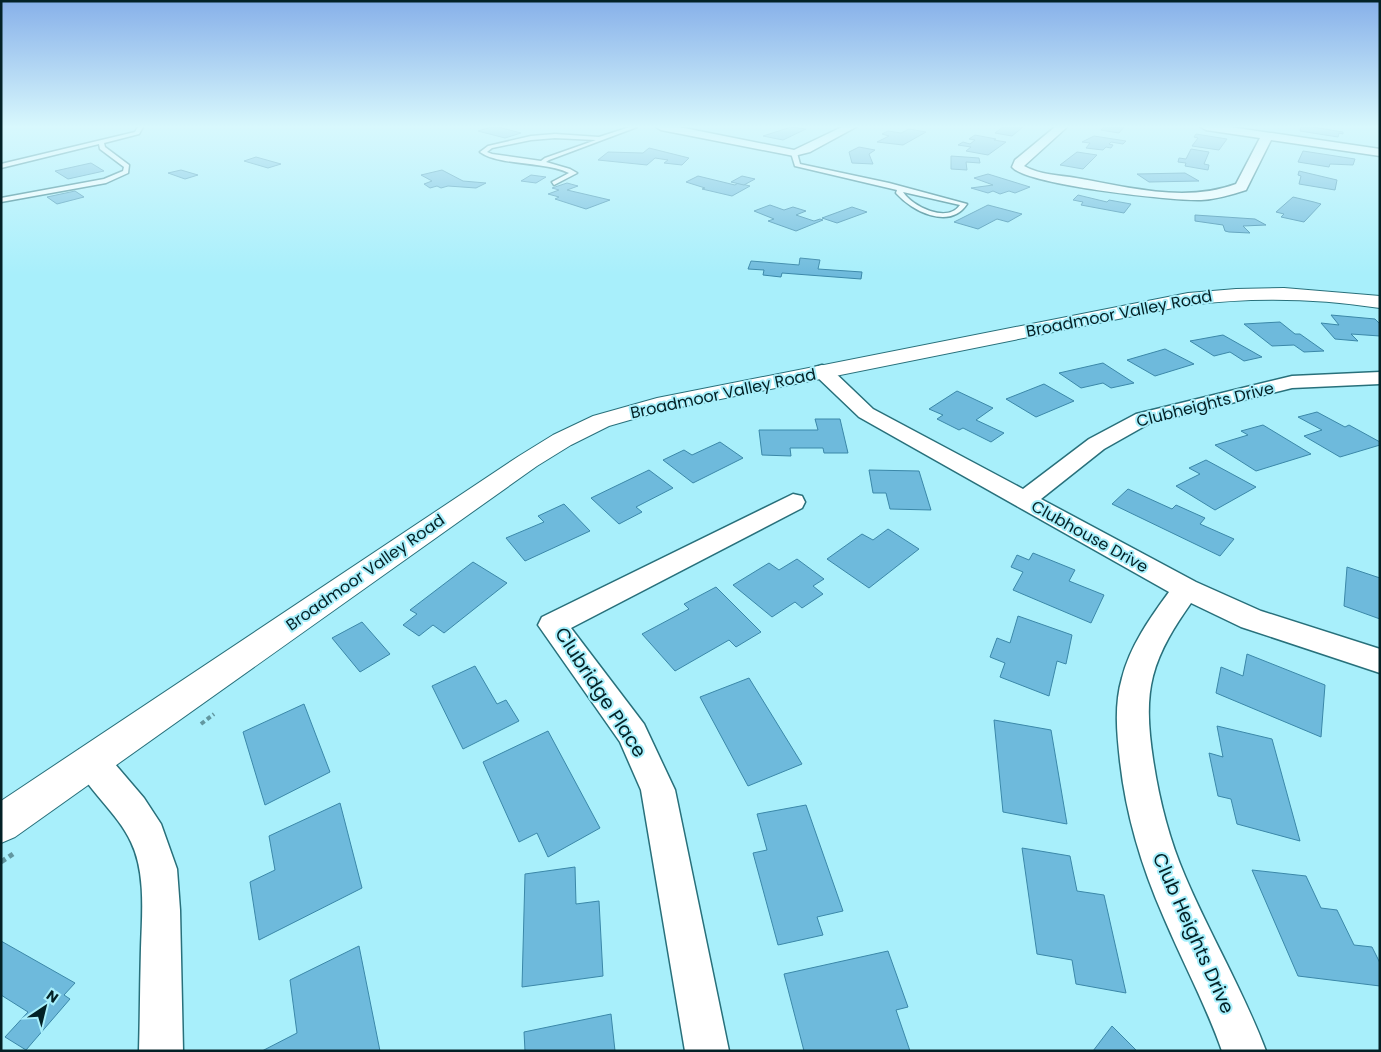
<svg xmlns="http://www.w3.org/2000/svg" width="1381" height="1052" viewBox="0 0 1381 1052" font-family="Poppins,sans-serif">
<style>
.building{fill:#6ebadc;stroke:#3b88a9}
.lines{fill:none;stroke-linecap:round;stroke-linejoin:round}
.lane-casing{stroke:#28707b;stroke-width:3}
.street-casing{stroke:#28707b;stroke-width:3}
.secondary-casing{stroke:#28707b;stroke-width:2}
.path-far1{stroke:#6297a0;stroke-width:4;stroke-dasharray:4.5 3;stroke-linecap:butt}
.path{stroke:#6297a0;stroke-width:5;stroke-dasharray:5.5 4;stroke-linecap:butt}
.lane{fill:#fff;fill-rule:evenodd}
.street{fill:#fff;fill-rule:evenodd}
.secondary{fill:#fff;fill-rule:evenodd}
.labels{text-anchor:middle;stroke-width:4;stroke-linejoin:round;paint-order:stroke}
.street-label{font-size:16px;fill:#032126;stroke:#a8effb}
.near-street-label{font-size:19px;fill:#032126;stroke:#a8effb}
</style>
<rect width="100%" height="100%" fill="#a8effb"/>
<!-- building -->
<g class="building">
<path d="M491 127H498L521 133 505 138 478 131Z"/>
<path d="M791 127 806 129 783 140 763 136Z"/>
<path d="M1003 127H1023L1012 136 995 133Z"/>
<path d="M1104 127H1124L1119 133 1101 130Z"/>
<path d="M1301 127H1313L1343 132V134L1339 133 1338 137 1300 131Z"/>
<path d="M909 129 926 132 903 145 877 142 889 136 882 134 888 131 901 133Z"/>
<path d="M1196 134 1227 139 1219 150 1192 146 1198 138 1194 137Z"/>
<path d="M975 135 996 139 994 140 1006 142 988 155 966 151 971 147 958 145 963 142 970 144 975 140 969 139Z"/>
<path d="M1094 136 1126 141 1123 144 1111 142 1109 144 1113 145 1111 148 1106 147 1103 150 1086 148 1090 143 1082 142Z"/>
<path d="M859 147 875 150 869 154 873 164 852 163 849 152Z"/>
<path d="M649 148 689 158 682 165 664 163 668 160 655 158 647 165 598 160 608 152 643 153Z"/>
<path d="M1191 149 1209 152 1204 164 1209 165 1208 170 1185 166 1186 163 1178 162 1179 158 1186 159Z"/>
<path d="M1303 151 1355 159 1353 165 1330 164 1329 167 1298 162Z"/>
<path d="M1077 152 1097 155 1083 169 1060 165Z"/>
<path d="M951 156 979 158 980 163 966 162 967 170 951 169Z"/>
<path d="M256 157 281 164 268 168 244 161Z"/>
<path d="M91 163 104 171 68 179 55 171Z"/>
<path d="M181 170 198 175 185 179 168 173Z"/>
<path d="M442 170 463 181 486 183 476 188 448 186 441 188 437 186 430 188 424 184 432 181 421 175Z"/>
<path d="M1299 171 1337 180 1335 190 1299 184 1301 176 1298 175Z"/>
<path d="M1185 173 1199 181 1149 182 1137 174Z"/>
<path d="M988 174 1030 187 1015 193 1009 191 1000 194 993 191 988 193 971 188 993 185 974 178Z"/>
<path d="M531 175 546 177 536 183 521 181Z"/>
<path d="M698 176 735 185 738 183 750 186 732 196 702 189 705 188 686 182Z"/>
<path d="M742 176 755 179 744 185 731 182Z"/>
<path d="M567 183 578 186 567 190 610 200 586 209 555 199 559 197 548 194 559 190 552 188Z"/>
<path d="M75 191 84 197 57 204 47 197Z"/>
<path d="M1078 195 1107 202 1109 200 1131 204 1124 213 1081 205 1083 202 1073 200Z"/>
<path d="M1293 197 1314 202 1321 204 1304 222 1281 217 1284 214 1276 212Z"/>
<path d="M770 205 784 210 793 207 806 211 796 215 814 221 820 219 823 220 796 231 768 221 774 219 754 211Z"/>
<path d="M988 205 1022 214 1008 222 997 219 978 229 954 222Z"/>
<path d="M852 207 867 212 837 223 822 218Z"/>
<path d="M1195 215 1255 219 1266 225 1243 226 1250 233 1229 232 1225 231 1223 225 1195 221Z"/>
<path d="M800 258 820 260 818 269 862 272 861 279 782 273 781 277 763 275 764 270 748 269 751 261 799 265Z"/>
<path d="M1331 315 1375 319 1380 324V336L1351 334 1358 341 1335 339 1321 323 1339 325Z"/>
<path d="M1280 322 1295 334H1300L1324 351 1304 352 1294 345 1272 346 1244 324Z"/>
<path d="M1223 335 1262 357 1244 361 1230 352 1214 356 1190 341Z"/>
<path d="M1165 349 1194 364 1155 376 1127 360Z"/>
<path d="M1103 363 1134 383 1111 388 1103 383 1081 388 1059 373Z"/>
<path d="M1044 384 1074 401 1036 417 1006 399Z"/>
<path d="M957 391 993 408 976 420 1004 433 991 442 963 428 959 430 937 419 943 415 929 409Z"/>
<path d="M1317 412 1345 427 1349 425 1380 442V445L1340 457 1304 436 1322 430 1298 417Z"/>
<path d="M815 419H840L848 453H824L823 448H790L791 456 762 455 759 430H818Z"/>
<path d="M1263 425 1311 454 1256 471 1215 445 1248 435 1241 431Z"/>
<path d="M720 442 743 458 693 483 663 460 684 450 692 455Z"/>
<path d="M1206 460 1256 487 1215 510 1176 486 1200 474 1189 468Z"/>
<path d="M649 470 673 488 636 507 642 512 619 524 591 498Z"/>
<path d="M869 470 919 471 931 510 890 509 886 493H873Z"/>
<path d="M1128 489 1172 509 1176 505 1205 518 1200 524 1234 539 1220 556 1112 504Z"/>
<path d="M564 504 590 531 525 561 506 538 544 522 538 516Z"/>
<path d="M888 529 919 549 869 588 827 559 862 534 873 540Z"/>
<path d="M1033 553 1075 570 1069 581 1104 595 1091 623 1013 590 1023 572 1011 567 1017 555 1029 560Z"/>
<path d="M797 559 824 579 813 586 823 594 802 608 795 602 772 617 733 585 769 563 779 570Z"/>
<path d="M473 562 507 583 444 633 433 625 419 636 403 625 417 614 410 610Z"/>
<path d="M1347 567 1380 578V619L1344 606Z"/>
<path d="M716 587 761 632 736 647 729 640 675 671 642 634 689 609 684 604Z"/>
<path d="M1018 616 1072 635 1066 664 1057 661 1049 696 1000 677 1005 663 990 657 997 638 1010 643Z"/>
<path d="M362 622 390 654 360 672 332 638Z"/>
<path d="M1247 654 1325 685 1321 737 1216 693 1221 667 1243 676Z"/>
<path d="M475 666 497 704 506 700 519 721 463 749 432 686Z"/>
<path d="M749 678 802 764 748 786 700 697Z"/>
<path d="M304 704 330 772 265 805 243 732Z"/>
<path d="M994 720 1051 730 1067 824 1003 812Z"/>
<path d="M1217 726 1272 739 1300 841 1237 824 1231 799 1218 796 1209 753 1223 757Z"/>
<path d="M548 731 600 828 548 857 537 833 519 842 483 762Z"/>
<path d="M340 803 362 888 259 940 250 882 275 870 269 836Z"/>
<path d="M806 805 843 911 817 917 823 935 778 945 753 853 767 850 757 814Z"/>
<path d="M1022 848 1070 856 1077 891 1104 895 1126 993 1076 984 1072 960 1037 954Z"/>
<path d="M575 867 576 904 599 901 603 976 522 987 525 874Z"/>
<path d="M1252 870 1306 876 1321 908 1337 910 1354 945 1372 947 1380 963V986L1298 976Z"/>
<path d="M1 941 75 983 64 995 70 999 26 1050 5 1037 28 1012 1 995Z"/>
<path d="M359 946 380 1051H262L297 1033 290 980Z"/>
<path d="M888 951 908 1007 896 1010 910 1051H804L784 974Z"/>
<path d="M611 1014 615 1051H525L524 1032Z"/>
<path d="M1112 1026 1137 1051H1093Z"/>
</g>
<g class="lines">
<!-- lane casing -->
<g class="lane-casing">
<g id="lane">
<path d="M138 127H143L139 134 104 143 105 147 129 165 128 173 106 183 1 202V198L104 179 123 171 124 167 100 149 99 144 1 168V164L135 132Z"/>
<path d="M630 127H637L549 160 546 162 570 169 577 173 554 185 552 182 569 173C544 161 499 166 480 152L488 146 531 136 555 134 599 137ZM555 138 596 140 545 158 541 161 492 154 487 152 492 148 531 140Z"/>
<path d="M794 151 797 153 800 164 889 183 967 204C950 230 913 212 896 193L897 190 795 166 791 153ZM903 192 960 205C947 224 912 206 903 192Z"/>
</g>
</g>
<!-- street casing -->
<g class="street-casing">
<g id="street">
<path d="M656 127H679L794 150 842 127H856L810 152 794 156 661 130Z"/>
<path d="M1055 127H1067L1024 166C1040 175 1059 175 1076 178 1128 187 1185 203 1236 184L1260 138 1206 130 1201 127H1230L1380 149V156L1271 140 1246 190C1231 195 1217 199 1201 200 1173 201 1027 185 1012 167L1015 160Z"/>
<path d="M822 365 829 367 873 409 1023 489 1089 439 1136 414 1292 376 1380 372V384L1292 388 1150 423 1104 449 1041 499 1196 582 1261 611 1380 649V673L1241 627 1191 603C1175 626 1160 649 1153 676 1146 703 1149 732 1153 759 1159 799 1169 839 1185 876 1210 935 1243 990 1266 1051H1222C1206 1005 1183 963 1164 918 1142 868 1126 816 1120 761 1117 734 1114 705 1122 678 1130 646 1150 618 1169 592L859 417 815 375 812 371 815 367Z"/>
<path d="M793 494 802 496 805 502 802 508 571 628 644 724 675 790 729 1051H685L641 790 620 742 538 625 542 617Z"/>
<path d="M91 746 103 750 144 798 161 824 177 869 180 910 183 1051H139C140 1016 140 982 141 948 142 914 146 873 131 842 117 812 88 791 74 761L79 750Z"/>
</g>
</g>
<!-- secondary casing -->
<g class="secondary-casing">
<path id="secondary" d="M1284 288 1380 296V308C1315 298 1253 297 1188 305L661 411 609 426 571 445 537 466 15 837 1 843V801L519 456 553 435 593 416 657 398 1188 293 1236 289Z"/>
</g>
<!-- path-far1 -->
<path class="path-far1" d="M201 724 214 714"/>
<!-- path -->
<path class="path" d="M1 862 13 854"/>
<!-- lane -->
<use href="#lane" class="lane"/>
<!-- street -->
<use href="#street" class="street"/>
<!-- secondary -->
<use href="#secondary" class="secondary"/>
</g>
<!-- sky -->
<linearGradient id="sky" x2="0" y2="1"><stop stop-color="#87b0e9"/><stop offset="0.46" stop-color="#d8f8fd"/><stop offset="1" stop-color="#d8f8fd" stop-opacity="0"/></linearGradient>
<rect width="1381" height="275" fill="url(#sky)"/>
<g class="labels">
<!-- street labels -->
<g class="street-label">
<text transform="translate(1119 313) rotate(-11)" y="6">Broadmoor Valley Road</text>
<text transform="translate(723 393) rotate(-12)" y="6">Broadmoor Valley Road</text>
<text transform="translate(1205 404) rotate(-14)" y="6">Clubheights Drive</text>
<text transform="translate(1090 536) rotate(29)" y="6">Clubhouse Drive</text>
<text transform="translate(365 572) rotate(-35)" y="6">Broadmoor Valley Road</text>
</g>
<!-- near-street labels -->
<g class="near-street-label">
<text transform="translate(601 692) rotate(57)" y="7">Clubridge Place</text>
<text transform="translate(1194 933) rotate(66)" y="7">Club Heights Drive</text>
</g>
</g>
<!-- border -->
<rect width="1381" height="1052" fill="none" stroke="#032126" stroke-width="5"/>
<!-- north arrow -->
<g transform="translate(45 1007) rotate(35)" stroke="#a8effb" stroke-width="4" paint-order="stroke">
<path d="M0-4L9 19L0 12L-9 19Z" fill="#032126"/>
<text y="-8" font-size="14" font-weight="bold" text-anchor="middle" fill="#032126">N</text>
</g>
</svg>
